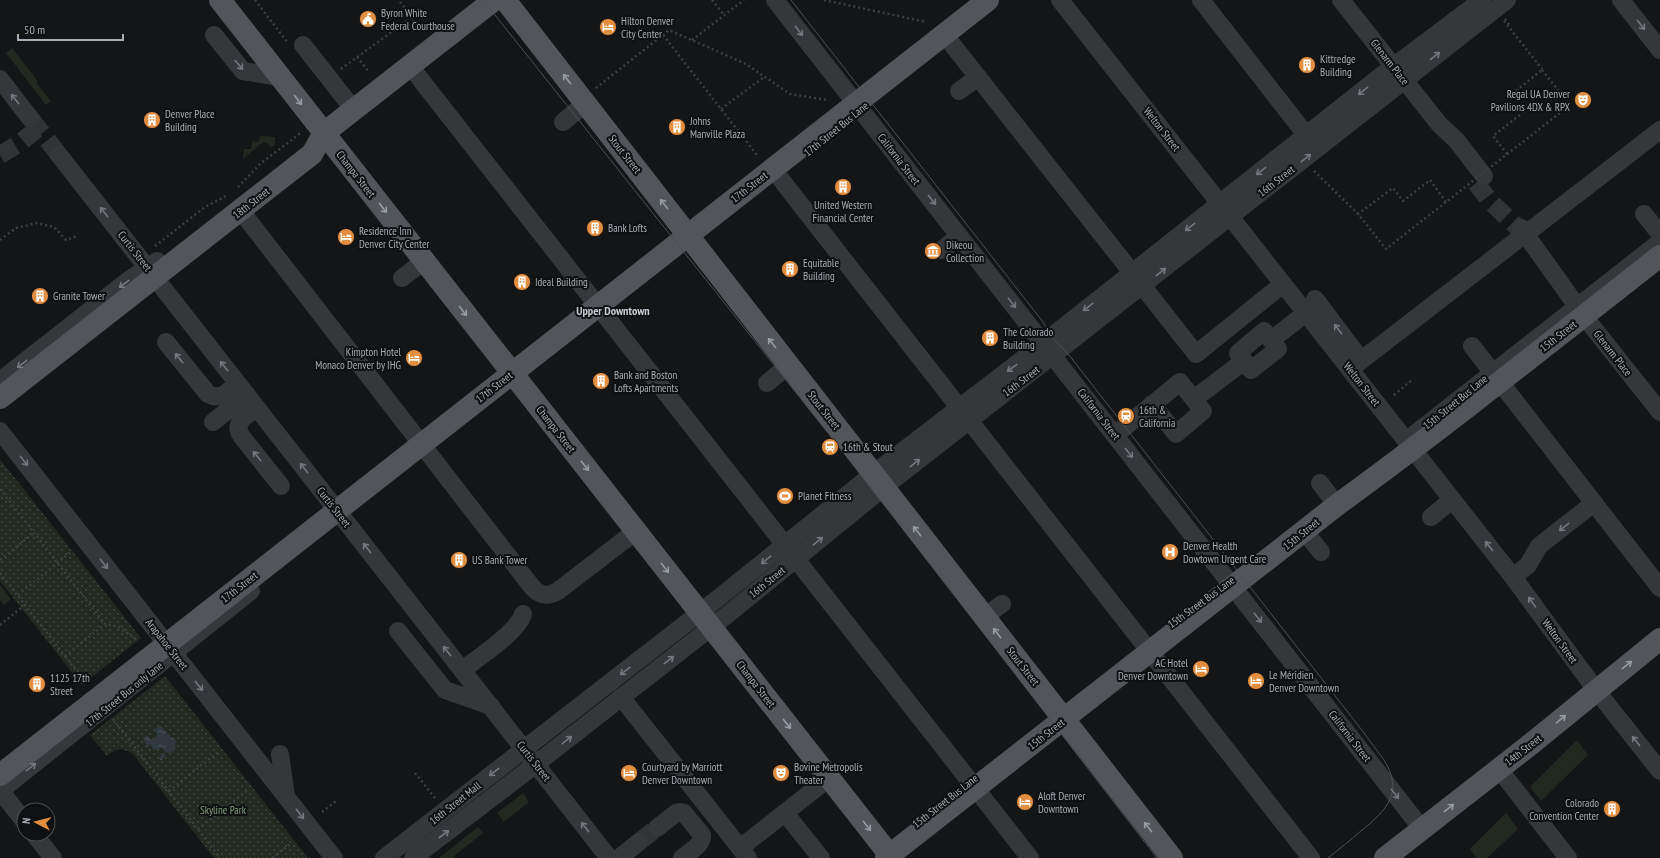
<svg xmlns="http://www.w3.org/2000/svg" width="1660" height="858" viewBox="0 0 1660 858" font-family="'PT Sans Narrow',sans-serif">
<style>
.green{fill:#212921}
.park{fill:url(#park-dots)}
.water{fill:url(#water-ripples)}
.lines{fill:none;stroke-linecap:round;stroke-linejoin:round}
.minor-tunnel{stroke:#313436;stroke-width:18;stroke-dasharray:18 9;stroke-linecap:butt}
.path{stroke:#3c3f42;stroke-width:2.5;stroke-dasharray:2 3;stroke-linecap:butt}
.minor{stroke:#36373b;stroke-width:18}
.major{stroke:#52555a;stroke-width:22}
.tram{stroke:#4d5054;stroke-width:1}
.path-bridge{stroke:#3c3f42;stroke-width:2.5;stroke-dasharray:2 3;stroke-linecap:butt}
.oneway{stroke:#74787e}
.oneway2{stroke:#969ca3}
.labels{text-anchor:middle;stroke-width:4;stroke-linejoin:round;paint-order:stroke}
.poi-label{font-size:11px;fill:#a7aeb5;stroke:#0f1011;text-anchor:start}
.street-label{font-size:11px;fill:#a7aeb5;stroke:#0f1011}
.park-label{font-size:11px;fill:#849f80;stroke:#0f1011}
.neighbourhood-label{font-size:12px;font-weight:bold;fill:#c8ccd2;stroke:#0f1011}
</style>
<defs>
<pattern id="park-dots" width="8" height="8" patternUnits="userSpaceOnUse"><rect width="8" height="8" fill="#212921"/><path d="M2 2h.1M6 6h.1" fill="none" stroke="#3e463f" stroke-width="1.8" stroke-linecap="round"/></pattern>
<pattern id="water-ripples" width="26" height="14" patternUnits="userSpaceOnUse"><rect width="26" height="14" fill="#2f393e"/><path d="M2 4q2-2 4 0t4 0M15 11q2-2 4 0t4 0" fill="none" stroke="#4a5358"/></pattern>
</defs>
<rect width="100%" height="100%" fill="#141516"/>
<!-- green -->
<g class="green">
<path d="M12 48 37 80V84L51 101 46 105 6 53Z"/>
<path d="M260 136 275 137V145L271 148 267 143 263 142 243 159 244 149H251L252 141 259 142Z"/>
<path d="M0 585 11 599 4 605 0 600Z"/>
<path d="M1577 740 1588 755 1541 801 1530 787Z"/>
<path d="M523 793 529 802 504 822 497 813Z"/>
<path d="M1506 813 1518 829 1487 858H1476L1470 849Z"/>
<path d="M478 827 483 833 454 856 455 858H439Z"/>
</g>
<!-- park -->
<g class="park">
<path d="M0 459 141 638 82 685 0 581Z"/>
<path d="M165 676 308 858H214L132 753C120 747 117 748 107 756L90 735Z"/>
</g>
<!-- water -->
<path class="water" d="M161 726 172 738 173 737 177 742 175 744 176 749 170 753 166 752 164 753 166 755 161 761 159 758 161 756 160 754 161 755 165 752 162 748 154 750 150 744 148 748 143 738 147 735 151 740 157 736V733L153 730Z"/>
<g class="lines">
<!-- minor-tunnel -->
<g class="minor-tunnel">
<path d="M31 119 59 155"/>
<path d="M0 155 20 143 38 128"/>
<path d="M1476 183 1490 201 1519 229"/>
<path d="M639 842 657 828"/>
</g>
<!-- path -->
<g class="path">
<path d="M255 0 288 43"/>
<path d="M712 0 724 15"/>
<path d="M824 0 926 22"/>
<path d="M400 2 422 30"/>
<path d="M1505 19 1511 27"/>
<path d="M1504 21 1542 69"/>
<path d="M663 35 757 155"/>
<path d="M692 40 744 0"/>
<path d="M357 57 369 72"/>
<path d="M341 69 412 17"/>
<path d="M1542 70 1570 105"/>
<path d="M596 88 669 30 746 64 790 94 827 100"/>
<path d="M721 109 764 77"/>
<path d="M1314 171 1358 214"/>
<path d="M238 187 261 163 302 132"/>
<path d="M0 240 16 228 37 223 54 227 66 240 77 236"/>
<path d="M155 246 205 207 228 195"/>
<path d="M1394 395 1413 379"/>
<path d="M0 489 105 624"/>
<path d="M0 560 34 533"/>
<path d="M0 573 86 683"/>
<path d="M18 595 72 551"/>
<path d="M0 625 25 605"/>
<path d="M65 656 105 624 119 627 138 641"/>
<path d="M113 719 220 858"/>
<path d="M415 773 435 798"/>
<path d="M169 791 218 752"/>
<path d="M322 812 336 801"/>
<path d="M198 829 248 790"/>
<path d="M272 858 290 844"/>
</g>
<!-- minor -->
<g class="minor">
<path d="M775 0 1422 829"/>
<path d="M1060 0 1513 577 1596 690 1660 771"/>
<path d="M1201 0 1307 136"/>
<path d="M1341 0 1439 124 1457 141 1484 176"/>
<path d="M1621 0 1660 50"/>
<path d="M944 34 1196 354 1283 284"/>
<path d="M214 35 243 71 280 77"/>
<path d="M303 45 354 110"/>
<path d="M410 66 1030 858"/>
<path d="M0 79 30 118"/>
<path d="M959 91 978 77"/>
<path d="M563 122 586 103"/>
<path d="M59 155 609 858"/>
<path d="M772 168 1311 858"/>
<path d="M241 211 532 587C540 596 548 597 558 591L636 531"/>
<path d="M1644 214 1660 234"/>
<path d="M1521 228 1584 316 1660 412"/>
<path d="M942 250 959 236"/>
<path d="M402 278 424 261"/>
<path d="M1315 299 1361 360"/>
<path d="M166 342 208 394C221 401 229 391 237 383"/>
<path d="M1472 346 1660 588"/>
<path d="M1244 361 1251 370 1278 349 1271 340"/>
<path d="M1350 369 1525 234 1536 226 1660 130"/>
<path d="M0 381 126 282 157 261"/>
<path d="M767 383 789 365"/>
<path d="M1194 399 1244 361 1238 353 1264 331 1271 340 1306 313"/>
<path d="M257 408C246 415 232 423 242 437L281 486"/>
<path d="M213 422 247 395"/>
<path d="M0 431 334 858"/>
<path d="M1115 435 1180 382 1203 411 1176 434 1152 404"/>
<path d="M1412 436 1660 242"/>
<path d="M1320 483 1337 505"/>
<path d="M1431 517 1452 500"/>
<path d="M1304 531 1321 552"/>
<path d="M1513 577 1528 565 1539 546 1594 503"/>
<path d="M984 617 1002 604"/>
<path d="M398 631 445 690 491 706"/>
<path d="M462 670C478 658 518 632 523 614"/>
<path d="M621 697 748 858"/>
<path d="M280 754 286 796"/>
<path d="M1499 769 1568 858"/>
<path d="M0 790 24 821"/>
<path d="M0 791 251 591"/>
<path d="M785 813 821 858"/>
<path d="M657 828 676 813 680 812 684 813 702 835C703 845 689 852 682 858"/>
<path d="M34 834 53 858"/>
<path d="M740 848 829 778"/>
<path d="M384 858 716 600 873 474 1027 356 1377 79 1482 0"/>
<path d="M413 858 536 764 727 615 884 487 1507 0"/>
<path d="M619 858 639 842"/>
</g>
<!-- major -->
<g class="major">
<path d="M220 0 892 858"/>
<path d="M505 0 1172 858"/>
<path d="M0 398 312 154 324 133 494 0"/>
<path d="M0 775 988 0"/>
<path d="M886 858 1337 505C1447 425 1553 340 1660 256"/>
<path d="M1385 858 1531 744 1660 639"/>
</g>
<!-- tram -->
<g class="tram">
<path d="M483 0 856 468 1157 858"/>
<path d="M791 0 1043 322 1051 336 1069 355 1361 729 1384 760C1404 792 1387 810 1362 830 1351 840 1339 849 1328 858"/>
</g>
<!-- path-bridge -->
<g class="path-bridge">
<path d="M1507 154 1493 136 1525 111 1512 94 1542 70"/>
<path d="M1446 202 1430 180 1403 201 1393 188 1358 214 1386 249 1570 105"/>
</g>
</g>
<!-- one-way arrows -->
<defs><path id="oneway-shaft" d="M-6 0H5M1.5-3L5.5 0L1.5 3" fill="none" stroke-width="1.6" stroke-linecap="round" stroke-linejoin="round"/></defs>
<g class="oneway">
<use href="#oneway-shaft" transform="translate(1641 25) rotate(52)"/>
<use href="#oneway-shaft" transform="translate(799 31) rotate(52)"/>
<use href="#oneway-shaft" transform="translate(1435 56) rotate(-38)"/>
<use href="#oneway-shaft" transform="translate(239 65) rotate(49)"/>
<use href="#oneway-shaft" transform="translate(1363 91) rotate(141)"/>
<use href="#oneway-shaft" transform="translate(15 99) rotate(-128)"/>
<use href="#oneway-shaft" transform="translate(1306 158) rotate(-38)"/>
<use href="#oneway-shaft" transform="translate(1261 171) rotate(142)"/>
<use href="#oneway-shaft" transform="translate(932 200) rotate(52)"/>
<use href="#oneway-shaft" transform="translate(104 212) rotate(-128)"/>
<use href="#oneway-shaft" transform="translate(1190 227) rotate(142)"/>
<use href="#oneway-shaft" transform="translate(1161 272) rotate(-38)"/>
<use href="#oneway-shaft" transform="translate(124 284) rotate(143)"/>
<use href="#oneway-shaft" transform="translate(1012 303) rotate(52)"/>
<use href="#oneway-shaft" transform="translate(1088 307) rotate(142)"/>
<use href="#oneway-shaft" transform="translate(1338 329) rotate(-128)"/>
<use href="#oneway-shaft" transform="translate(179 358) rotate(-129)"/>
<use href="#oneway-shaft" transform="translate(22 364) rotate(142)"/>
<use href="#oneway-shaft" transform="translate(224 366) rotate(-128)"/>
<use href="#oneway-shaft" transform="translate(1012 368) rotate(143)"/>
<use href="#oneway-shaft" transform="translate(1129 453) rotate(52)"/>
<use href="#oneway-shaft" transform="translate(257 456) rotate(-129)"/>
<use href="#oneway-shaft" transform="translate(24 461) rotate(52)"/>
<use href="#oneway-shaft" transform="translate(915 463) rotate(-38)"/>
<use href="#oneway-shaft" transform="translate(304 468) rotate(-128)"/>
<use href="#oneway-shaft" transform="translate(1564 527) rotate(142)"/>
<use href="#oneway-shaft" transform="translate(818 541) rotate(-39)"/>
<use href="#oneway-shaft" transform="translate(1489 546) rotate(-128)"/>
<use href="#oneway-shaft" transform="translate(367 548) rotate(-128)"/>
<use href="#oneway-shaft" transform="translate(766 560) rotate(141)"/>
<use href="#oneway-shaft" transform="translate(104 564) rotate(52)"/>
<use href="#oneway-shaft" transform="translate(1532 602) rotate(-126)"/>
<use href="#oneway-shaft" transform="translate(1258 618) rotate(52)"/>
<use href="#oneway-shaft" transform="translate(447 651) rotate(-128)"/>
<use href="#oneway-shaft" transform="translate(669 660) rotate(-38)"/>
<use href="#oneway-shaft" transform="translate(625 671) rotate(142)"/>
<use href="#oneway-shaft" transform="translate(199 686) rotate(52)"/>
<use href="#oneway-shaft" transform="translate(567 740) rotate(-38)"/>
<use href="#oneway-shaft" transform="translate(1636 741) rotate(-128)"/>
<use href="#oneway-shaft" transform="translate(31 767) rotate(-38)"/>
<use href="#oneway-shaft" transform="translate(494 772) rotate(142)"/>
<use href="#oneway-shaft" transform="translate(1395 794) rotate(52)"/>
<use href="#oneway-shaft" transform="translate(300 814) rotate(52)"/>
<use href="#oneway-shaft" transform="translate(585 827) rotate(-128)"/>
<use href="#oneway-shaft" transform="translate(444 834) rotate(-37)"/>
</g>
<g class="oneway2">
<use href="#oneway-shaft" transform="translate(567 79) rotate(-128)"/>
<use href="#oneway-shaft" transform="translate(298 100) rotate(52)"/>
<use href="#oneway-shaft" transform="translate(664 204) rotate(-128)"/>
<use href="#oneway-shaft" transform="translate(383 208) rotate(52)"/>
<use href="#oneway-shaft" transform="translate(463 311) rotate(52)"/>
<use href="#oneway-shaft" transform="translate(772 343) rotate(-128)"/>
<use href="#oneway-shaft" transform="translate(585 466) rotate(52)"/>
<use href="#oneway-shaft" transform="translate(917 531) rotate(-128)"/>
<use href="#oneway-shaft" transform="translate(665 568) rotate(52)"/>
<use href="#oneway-shaft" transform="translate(997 633) rotate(-128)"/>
<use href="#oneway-shaft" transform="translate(1627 665) rotate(-38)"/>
<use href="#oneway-shaft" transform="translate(1561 719) rotate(-40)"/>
<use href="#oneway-shaft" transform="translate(787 724) rotate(52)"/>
<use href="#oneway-shaft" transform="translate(1449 808) rotate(-38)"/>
<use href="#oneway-shaft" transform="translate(867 826) rotate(52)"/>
<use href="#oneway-shaft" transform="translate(1148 827) rotate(-128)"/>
</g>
<!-- icons -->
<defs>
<g id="civic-disc" transform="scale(0.9)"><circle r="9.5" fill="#e38d3f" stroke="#0f1011"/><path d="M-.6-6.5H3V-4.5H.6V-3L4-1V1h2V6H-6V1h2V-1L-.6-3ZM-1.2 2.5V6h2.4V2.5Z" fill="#fff"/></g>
<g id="hotel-disc" transform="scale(0.9)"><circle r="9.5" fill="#e38d3f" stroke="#0f1011"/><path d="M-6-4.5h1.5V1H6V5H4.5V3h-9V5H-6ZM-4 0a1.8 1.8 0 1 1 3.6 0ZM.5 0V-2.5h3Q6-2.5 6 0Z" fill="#fff"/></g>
<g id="building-disc" transform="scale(0.9)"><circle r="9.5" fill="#e38d3f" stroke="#0f1011"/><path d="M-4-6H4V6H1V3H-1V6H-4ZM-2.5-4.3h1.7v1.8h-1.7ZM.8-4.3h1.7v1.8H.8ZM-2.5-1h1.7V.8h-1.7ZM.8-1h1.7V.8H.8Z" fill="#fff"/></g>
<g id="theatre-disc" transform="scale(0.9)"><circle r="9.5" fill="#e38d3f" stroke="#0f1011"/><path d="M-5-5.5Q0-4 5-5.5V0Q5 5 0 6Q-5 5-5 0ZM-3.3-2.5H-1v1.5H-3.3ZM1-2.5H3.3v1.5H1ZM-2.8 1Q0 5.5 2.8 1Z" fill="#fff"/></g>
<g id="museum-disc" transform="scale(0.9)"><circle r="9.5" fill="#e38d3f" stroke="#0f1011"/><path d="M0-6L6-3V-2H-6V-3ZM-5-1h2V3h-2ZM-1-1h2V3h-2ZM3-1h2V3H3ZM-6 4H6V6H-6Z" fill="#fff"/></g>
<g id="station-disc" transform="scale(0.9)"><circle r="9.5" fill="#e38d3f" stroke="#0f1011"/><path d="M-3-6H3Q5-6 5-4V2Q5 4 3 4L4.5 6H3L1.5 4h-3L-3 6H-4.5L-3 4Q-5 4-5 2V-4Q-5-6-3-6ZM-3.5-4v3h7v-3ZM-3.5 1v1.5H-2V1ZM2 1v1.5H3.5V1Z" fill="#fff"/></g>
<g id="stadium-disc" transform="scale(0.9)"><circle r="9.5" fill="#e38d3f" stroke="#0f1011"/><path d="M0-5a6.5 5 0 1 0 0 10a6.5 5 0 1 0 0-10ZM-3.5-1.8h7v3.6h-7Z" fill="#fff"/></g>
<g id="hospital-disc" transform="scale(0.9)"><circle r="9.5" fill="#e38d3f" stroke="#0f1011"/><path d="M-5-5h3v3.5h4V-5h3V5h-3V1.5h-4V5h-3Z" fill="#fff"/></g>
</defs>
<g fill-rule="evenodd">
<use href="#civic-disc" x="368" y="19"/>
<use href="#hotel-disc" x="608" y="27"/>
<use href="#building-disc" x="1307" y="65"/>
<use href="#theatre-disc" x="1583" y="100"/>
<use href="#building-disc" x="152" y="120"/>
<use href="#building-disc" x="677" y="127"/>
<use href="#building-disc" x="843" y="187"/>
<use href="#building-disc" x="595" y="228"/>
<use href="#hotel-disc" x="346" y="237"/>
<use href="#museum-disc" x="933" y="251"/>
<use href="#building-disc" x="790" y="269"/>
<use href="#building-disc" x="522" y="282"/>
<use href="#building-disc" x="40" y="296"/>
<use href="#building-disc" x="990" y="338"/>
<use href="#hotel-disc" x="414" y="358"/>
<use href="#building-disc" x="601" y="381"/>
<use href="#station-disc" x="1126" y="416"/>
<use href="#station-disc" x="830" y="447"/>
<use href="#stadium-disc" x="785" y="496"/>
<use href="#hospital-disc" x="1170" y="552"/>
<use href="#building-disc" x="459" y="560"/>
<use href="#hotel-disc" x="1201" y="669"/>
<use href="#hotel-disc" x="1256" y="681"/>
<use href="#building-disc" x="37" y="684"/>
<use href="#hotel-disc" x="629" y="773"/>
<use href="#theatre-disc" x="781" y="773"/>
<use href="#hotel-disc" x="1025" y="802"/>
<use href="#building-disc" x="1612" y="809"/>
</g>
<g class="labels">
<!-- poi labels -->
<g class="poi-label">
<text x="381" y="17">Byron White<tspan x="381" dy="13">Federal Courthouse</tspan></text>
<text x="621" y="25">Hilton Denver<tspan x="621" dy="13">City Center</tspan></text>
<text x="1320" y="63">Kittredge<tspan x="1320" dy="13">Building</tspan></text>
<text x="1570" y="98" text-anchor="end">Regal UA Denver<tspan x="1570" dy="13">Pavilions 4DX &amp; RPX</tspan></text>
<text x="165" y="118">Denver Place<tspan x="165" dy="13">Building</tspan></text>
<text x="690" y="125">Johns<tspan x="690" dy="13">Manville Plaza</tspan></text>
<text x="843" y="209" text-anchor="middle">United Western<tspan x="843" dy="13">Financial Center</tspan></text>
<text x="608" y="232">Bank Lofts</text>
<text x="359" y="235">Residence Inn<tspan x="359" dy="13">Denver City Center</tspan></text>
<text x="946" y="249">Dikeou<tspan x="946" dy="13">Collection</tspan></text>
<text x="803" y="267">Equitable<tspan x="803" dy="13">Building</tspan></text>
<text x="535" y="286">Ideal Building</text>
<text x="53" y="300">Granite Tower</text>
<text x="1003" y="336">The Colorado<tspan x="1003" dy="13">Building</tspan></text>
<text x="401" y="356" text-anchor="end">Kimpton Hotel<tspan x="401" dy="13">Monaco Denver by IHG</tspan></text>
<text x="614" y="379">Bank and Boston<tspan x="614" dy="13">Lofts Apartments</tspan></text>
<text x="1139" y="414">16th &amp;<tspan x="1139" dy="13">California</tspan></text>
<text x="843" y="451">16th &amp; Stout</text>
<text x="798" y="500">Planet Fitness</text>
<text x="1183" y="550">Denver Health<tspan x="1183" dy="13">Dowtown Urgent Care</tspan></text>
<text x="472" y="564">US Bank Tower</text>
<text x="1188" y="667" text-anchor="end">AC Hotel<tspan x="1188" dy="13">Denver Downtown</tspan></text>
<text x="1269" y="679">Le Méridien<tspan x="1269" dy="13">Denver Downtown</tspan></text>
<text x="50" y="682">1125 17th<tspan x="50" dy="13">Street</tspan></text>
<text x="642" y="771">Courtyard by Marriott<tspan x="642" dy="13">Denver Downtown</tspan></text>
<text x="794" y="771">Bovine Metropolis<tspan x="794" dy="13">Theater</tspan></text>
<text x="1038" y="800">Aloft Denver<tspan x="1038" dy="13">Downtown</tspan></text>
<text x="1599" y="807" text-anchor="end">Colorado<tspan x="1599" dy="13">Convention Center</tspan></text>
</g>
<!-- street labels -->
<g class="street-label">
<text transform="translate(1390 62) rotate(52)" y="4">Glenarm Place</text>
<text transform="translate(836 129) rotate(-39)" y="4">17th Street Bus Lane</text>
<text transform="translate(1162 129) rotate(52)" y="4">Welton Street</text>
<text transform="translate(625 154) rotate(52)" y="4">Stout Street</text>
<text transform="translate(899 159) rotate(52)" y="4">California Street</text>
<text transform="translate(356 174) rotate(52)" y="4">Champa Street</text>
<text transform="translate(1276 181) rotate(-38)" y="4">16th Street</text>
<text transform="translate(749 187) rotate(-38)" y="4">17th Street</text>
<text transform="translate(251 203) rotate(-38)" y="4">18th Street</text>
<text transform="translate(135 251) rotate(52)" y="4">Curtis Street</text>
<text transform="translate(1558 336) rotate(-38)" y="4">15th Street</text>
<text transform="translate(1613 353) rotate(52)" y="4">Glenarm Place</text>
<text transform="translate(1021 381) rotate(-37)" y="4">16th Street</text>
<text transform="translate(1362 384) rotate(52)" y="4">Welton Street</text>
<text transform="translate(494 387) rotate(-38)" y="4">17th Street</text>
<text transform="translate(1455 402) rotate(-39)" y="4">15th Street Bus Lane</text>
<text transform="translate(824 410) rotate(52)" y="4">Stout Street</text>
<text transform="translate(1099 414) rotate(52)" y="4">California Street</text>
<text transform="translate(556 429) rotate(52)" y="4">Champa Street</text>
<text transform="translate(334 507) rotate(52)" y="4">Curtis Street</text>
<text transform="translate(1301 534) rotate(-39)" y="4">15th Street</text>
<text transform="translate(767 582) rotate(-39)" y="4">16th Street</text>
<text transform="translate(239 587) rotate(-38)" y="4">17th Street</text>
<text transform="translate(1201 602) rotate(-36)" y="4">15th Street Bus Lane</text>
<text transform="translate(1560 641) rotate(54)" y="4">Welton Street</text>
<text transform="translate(167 644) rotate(52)" y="4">Arapahoe Street</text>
<text transform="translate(1023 666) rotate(52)" y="4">Stout Street</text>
<text transform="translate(756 684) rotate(52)" y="4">Champa Street</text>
<text transform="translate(124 694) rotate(-39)" y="4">17th Street Bus only lane</text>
<text transform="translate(1046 734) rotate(-38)" y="4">15th Street</text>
<text transform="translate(1350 736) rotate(52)" y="4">California Street</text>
<text transform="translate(1523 750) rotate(-38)" y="4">14th Street</text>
<text transform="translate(534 761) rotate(52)" y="4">Curtis Street</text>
<text transform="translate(945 801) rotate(-38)" y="4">15th Street Bus Lane</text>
<text transform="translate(455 803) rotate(-38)" y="4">16th Street Mall</text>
</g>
<!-- park labels -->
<g class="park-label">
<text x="223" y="814">Skyline Park</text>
</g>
<!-- neighbourhood labels -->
<g class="neighbourhood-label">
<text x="613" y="315">Upper Downtown</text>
</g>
</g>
<!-- north arrow -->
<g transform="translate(36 822) rotate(277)"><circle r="19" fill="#0f1011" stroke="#4c4f53"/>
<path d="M0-3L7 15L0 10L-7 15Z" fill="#e38d3f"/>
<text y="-6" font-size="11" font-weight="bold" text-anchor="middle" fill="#a7aeb5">N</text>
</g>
<!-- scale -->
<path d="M18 34v6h105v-6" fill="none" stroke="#a7aeb5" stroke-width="2"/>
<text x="24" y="34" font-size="12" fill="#a7aeb5" stroke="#0f1011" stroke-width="3" paint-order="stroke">50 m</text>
</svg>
